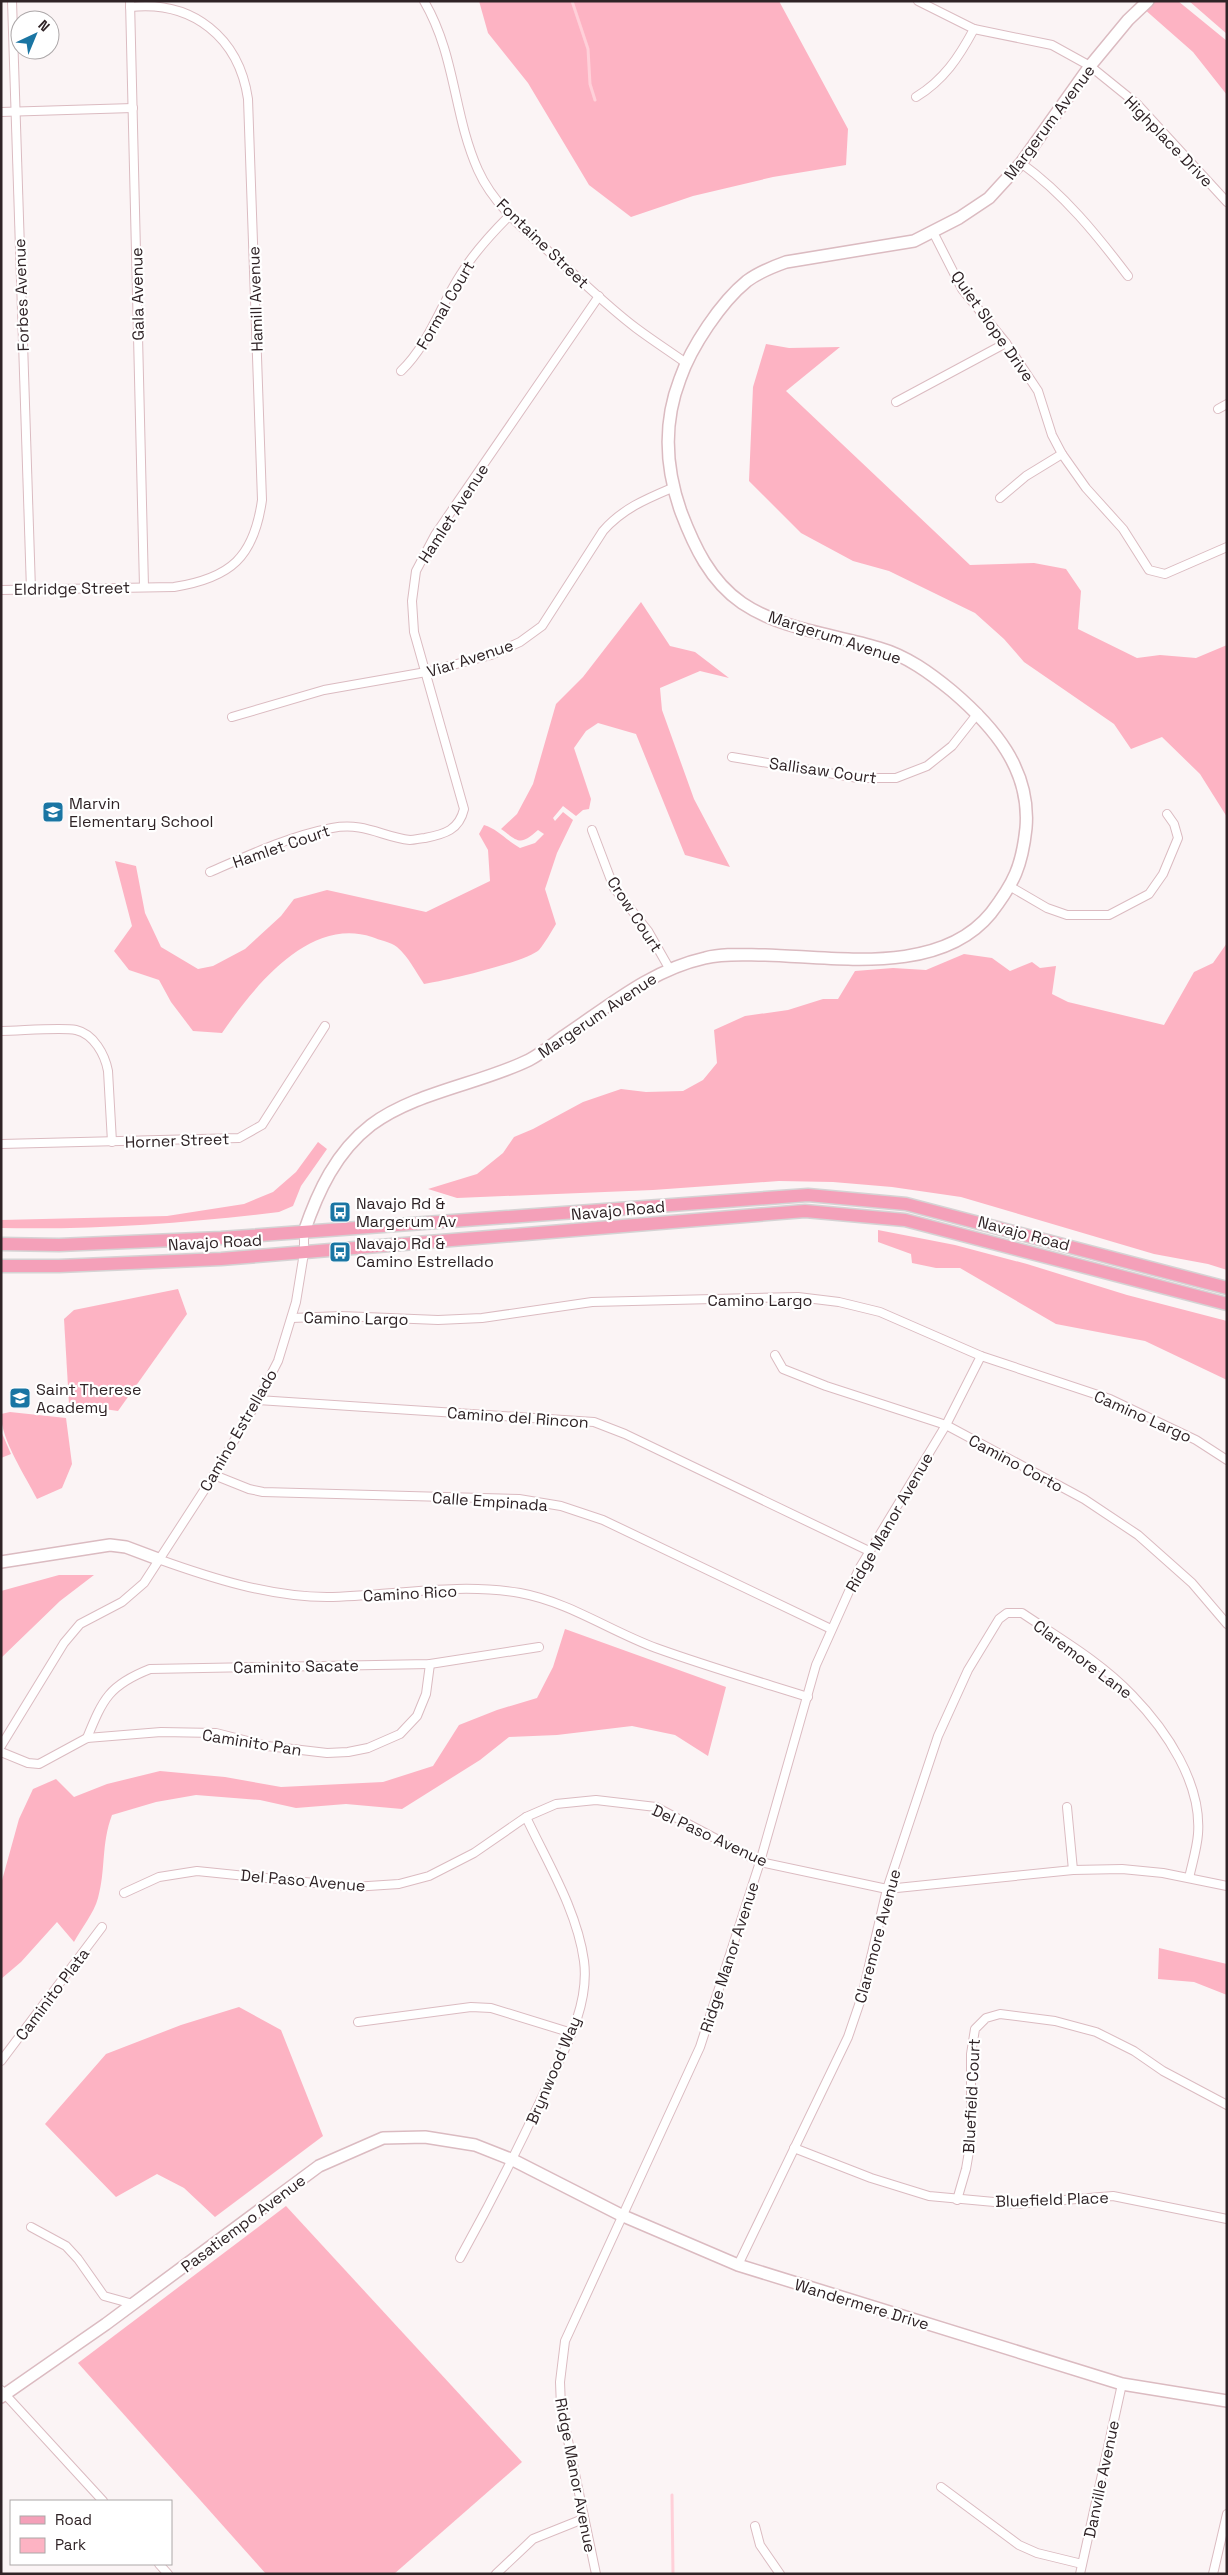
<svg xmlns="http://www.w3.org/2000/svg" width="1228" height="2575" viewBox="0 0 1228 2575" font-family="'Space Grotesk',sans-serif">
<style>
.green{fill:#fdb3c3}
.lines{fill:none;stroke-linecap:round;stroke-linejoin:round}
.stream{stroke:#ffd0d9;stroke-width:3}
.street-casing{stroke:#dbbbc1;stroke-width:10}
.secondary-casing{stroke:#dbbbc1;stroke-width:14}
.primary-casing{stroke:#d5d3d4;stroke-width:15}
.street{stroke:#fff;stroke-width:8}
.secondary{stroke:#fff;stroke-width:11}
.primary{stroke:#f4a0b9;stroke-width:12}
.labels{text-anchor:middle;stroke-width:4.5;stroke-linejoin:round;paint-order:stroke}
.street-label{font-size:16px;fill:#2f2326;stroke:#fff}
.poi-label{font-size:16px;fill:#2f2326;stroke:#fff;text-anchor:start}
</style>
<rect width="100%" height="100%" fill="#fbf4f5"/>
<!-- green -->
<g class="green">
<path d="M479 1H779L848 129 846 165 773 177 693 196 631 217 589 185 528 83 488 33Z"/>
<path d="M1135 1H1178L1227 41V95L1193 52Z"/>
<path d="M1189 1H1227V34Z"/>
<path d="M766 344 789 348 840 347 786 391 970 565 1034 563 1066 569 1081 591 1078 629 1137 658 1160 655 1196 658 1227 645V817L1200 774 1162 737 1131 749 1114 724 1024 662 1004 639 975 613 889 571 853 561 801 533 749 481 753 387Z"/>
<path d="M641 602 670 646 695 652 729 678 700 671 660 688 662 710 694 799 730 867 685 855 636 734 598 723 586 731 574 748 591 799 589 809 583 810 576 816 563 806 553 818 555 821 563 812 573 820 557 853 545 889 556 924C551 932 545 943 539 950 526 962 444 981 424 984 416 972 408 956 397 947 391 942 379 940 372 937 309 916 253 988 222 1033L193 1031 171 1002 159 980 129 970 114 951 132 926 115 861 136 866 145 913 161 947 198 969 213 966 245 949 281 916 294 899 327 890 426 912 490 881 488 850 479 834 484 825C498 829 507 841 520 848L535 843 544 834 538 830C520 846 519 842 501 829L517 814 533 784 556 704 583 677Z"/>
<path d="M1227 943V1270L1208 1264 1154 1254 961 1197 892 1187 833 1182 779 1181 653 1190 457 1198 428 1189 477 1174 503 1153 514 1137 533 1129 583 1102 621 1089 646 1092 683 1091 703 1080 717 1063 714 1030 745 1016 788 1010 823 999H838L855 971 893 968 926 970 964 954 992 958 1010 971 1032 962 1040 968 1056 966 1052 994 1068 1002 1164 1025 1194 972 1213 963Z"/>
<path d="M318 1142 327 1149 301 1186 293 1206 279 1212C187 1223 94 1230 1 1228V1220L167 1216 244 1204 273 1192 296 1172Z"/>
<path d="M878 1230 955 1245 1027 1264 1127 1295 1227 1321V1380L1145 1341 1056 1324 960 1268H936L912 1263 911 1254 878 1242Z"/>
<path d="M178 1289 187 1314 118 1411 69 1404 64 1319 74 1310Z"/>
<path d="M10 1412 66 1418 72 1464 62 1488 37 1499C25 1475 1 1440 1 1414Z"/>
<path d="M1 1431 11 1454 1 1458Z"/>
<path d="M59 1575H94L60 1601 1 1658V1591Z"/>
<path d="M565 1629 726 1687 708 1756 675 1735 632 1726 557 1735 509 1737 480 1760 402 1809 346 1804 296 1808 260 1800 196 1795 156 1802 112 1815C101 1844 106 1869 98 1898 94 1913 81 1929 74 1942L57 1922 21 1962 1 1979V1884L19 1819 33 1789 56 1779 74 1797 107 1784 160 1771 225 1777 281 1787 383 1782 433 1766 459 1725 497 1710 537 1698 553 1667Z"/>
<path d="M1159 1948 1227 1964V1995L1194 1982 1158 1979Z"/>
<path d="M239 2007 281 2030 323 2136 215 2217 184 2188 157 2174 116 2197 45 2124 106 2054 181 2025Z"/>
<path d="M286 2206 522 2462 394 2574H266L78 2363Z"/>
</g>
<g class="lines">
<!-- stream -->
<g class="stream">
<path d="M572 1 588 49 590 84 595 100"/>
<path d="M672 2495 673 2574"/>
</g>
<!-- street casing -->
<g class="street-casing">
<g id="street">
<path d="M12 1 31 590"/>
<path d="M130 1 144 587"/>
<path d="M424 1C456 56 453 114 478 170 494 206 527 232 556 258 582 281 608 307 636 328 652 340 669 351 686 363"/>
<path d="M918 1 974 29 1052 45 1090 66 1137 104 1227 202"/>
<path d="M916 97C944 80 959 57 974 29"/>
<path d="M1 112 133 108"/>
<path d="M1021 163C1064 194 1097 235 1128 276"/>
<path d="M933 232 962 289 1006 343 1038 391 1052 435 1062 454 1086 488 1123 529 1149 570 1165 574 1227 547"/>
<path d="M401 371C429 344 440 306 461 274 474 252 492 233 510 215"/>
<path d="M896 402 1006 343"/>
<path d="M1218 409 1227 404"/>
<path d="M1000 498 1026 476 1062 454"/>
<path d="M1 590 174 587C231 578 254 557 262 500L248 99C239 38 193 0 130 7"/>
<path d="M232 717 324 690 426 672 491 655 520 642 542 626 603 531C622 509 646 499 672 488"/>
<path d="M732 757 858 778H896L927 766 952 746 978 713"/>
<path d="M592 830 614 888 648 931 669 968"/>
<path d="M210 872C249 855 290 836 332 828 365 822 382 837 410 840 415 840 421 838 425 838 445 834 459 830 464 809L414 632 412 601 416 571 435 535 599 296"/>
<path d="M1011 887 1047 908 1067 915H1109L1149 894 1163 874 1178 838 1174 824 1167 814"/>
<path d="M1 1031C19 1031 61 1027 76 1030 94 1034 105 1055 108 1071L112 1142"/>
<path d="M1 1144 239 1138 262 1125 325 1026"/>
<path d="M292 1318 341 1316 438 1320 482 1318 592 1302 798 1297 839 1302 880 1312 981 1356 1110 1399 1196 1440 1227 1460"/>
<path d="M775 1355 783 1369 826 1386 946 1425 1084 1499 1138 1535 1192 1583 1227 1624"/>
<path d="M258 1400 594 1422 625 1434 869 1551"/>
<path d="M214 1475 249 1489 263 1492 519 1499 561 1506 603 1520 831 1629"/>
<path d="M158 1559C211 1578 270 1597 327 1597 391 1596 457 1582 520 1593 569 1602 610 1631 656 1648 706 1666 757 1681 808 1697"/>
<path d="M87 1738C103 1699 109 1685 150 1669L430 1664 539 1647"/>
<path d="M1 1746 64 1643 80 1624 122 1602 144 1583 214 1475 258 1400 278 1361 296 1302 304 1253V1232"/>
<path d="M1 1752 28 1763 39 1764 87 1738 161 1732 216 1733 267 1746 327 1753 348 1752 368 1748 400 1734 417 1716 426 1694 430 1664"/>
<path d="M1067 1807 1073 1870"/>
<path d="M124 1893 159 1877 197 1871 353 1887 399 1884 429 1876 474 1853 526 1817 556 1804 596 1800 656 1807 760 1862 887 1889 1073 1870 1122 1869 1163 1873 1227 1886"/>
<path d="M358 2022 471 2007 491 2008 572 2033"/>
<path d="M1 2061 102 1927"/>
<path d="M794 2148 871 2178 929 2196 1016 2204 1113 2196 1227 2219"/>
<path d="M957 2200 966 2169 971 2140V2054L975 2029 986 2018 1000 2014 1055 2021 1096 2032 1134 2051 1163 2071 1227 2105"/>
<path d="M31 2227 66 2246 78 2259 104 2296 133 2304"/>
<path d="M460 2258C490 2204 518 2149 544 2093 563 2052 590 2007 584 1961 577 1910 547 1862 526 1817"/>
<path d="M738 2265 848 2037 862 1996 887 1889 938 1736 968 1670 999 1619 1007 1613H1022C1059 1638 1101 1662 1132 1695 1166 1730 1202 1783 1198 1834 1197 1848 1192 1864 1189 1878"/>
<path d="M1 2390 103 2501"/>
<path d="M941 2487 1019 2545 1037 2553 1082 2564"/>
<path d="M755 2526 760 2545 780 2574"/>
<path d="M159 2564 168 2574"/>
<path d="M496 2574 533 2539 583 2519"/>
<path d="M596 2574 561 2407 560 2382 565 2341 700 2047 760 1862 816 1665 859 1569 946 1425 981 1356"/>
<path d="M1080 2574 1122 2384"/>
<path d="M1213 2574 1227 2514"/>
</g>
</g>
<!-- secondary casing -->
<g class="secondary-casing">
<g id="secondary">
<path d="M304 1232C318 1191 336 1152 371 1125 415 1092 480 1084 529 1060 541 1054 553 1044 564 1036 609 1006 651 970 705 958 724 953 745 955 765 955 836 957 940 976 991 913 1014 883 1022 866 1026 828 1031 769 993 726 952 691 930 673 907 656 879 648 833 634 782 630 742 603 710 581 694 546 681 512 665 467 663 423 680 379 691 347 721 302 747 281 759 272 772 267 786 262L914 241 959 218 989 198 1021 163 1090 66 1128 20 1148 1"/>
<path d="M1 1562 110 1545 126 1547 158 1559"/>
<path d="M1 2397 106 2324 319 2166 383 2138 425 2137 475 2145 513 2160 621 2215 738 2265 1122 2384 1227 2401"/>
</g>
</g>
<!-- primary casing -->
<g class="primary-casing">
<g id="primary">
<path d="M1 1244 59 1245 221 1238 808 1195 906 1204 1227 1288"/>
<path d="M1 1266H59L221 1259 805 1211 905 1220 1227 1304"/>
</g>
</g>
<!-- street -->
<use href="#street" class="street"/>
<!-- secondary -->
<use href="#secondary" class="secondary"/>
<!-- primary -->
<use href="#primary" class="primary"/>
</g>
<!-- icons -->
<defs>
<g id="school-square" transform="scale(1.125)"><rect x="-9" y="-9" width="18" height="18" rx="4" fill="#1a75a3" stroke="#fff"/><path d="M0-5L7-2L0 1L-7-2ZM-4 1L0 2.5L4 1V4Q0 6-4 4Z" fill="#fff"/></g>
<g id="bus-square" transform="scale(1.125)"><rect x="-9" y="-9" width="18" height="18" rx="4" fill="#1a75a3" stroke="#fff"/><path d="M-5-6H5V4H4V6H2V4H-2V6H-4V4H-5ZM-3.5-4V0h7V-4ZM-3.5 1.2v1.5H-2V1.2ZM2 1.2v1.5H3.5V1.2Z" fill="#fff"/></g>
</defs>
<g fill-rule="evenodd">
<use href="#school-square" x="53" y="812"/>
<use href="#bus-square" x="340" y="1212"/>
<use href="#bus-square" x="340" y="1252"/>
<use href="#school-square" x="20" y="1398"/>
</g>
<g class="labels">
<!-- street labels -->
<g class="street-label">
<text transform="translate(1049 122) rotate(-53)" y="6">Margerum Avenue</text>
<text transform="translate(1169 141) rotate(46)" y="6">Highplace Drive</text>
<text transform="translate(543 243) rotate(44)" y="6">Fontaine Street</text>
<text transform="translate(137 294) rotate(-91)" y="6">Gala Avenue</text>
<text transform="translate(21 295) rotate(-92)" y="6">Forbes Avenue</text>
<text transform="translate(255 299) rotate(-92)" y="6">Hamill Avenue</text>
<text transform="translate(445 305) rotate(-60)" y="6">Formal Court</text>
<text transform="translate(993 326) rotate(55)" y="6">Quiet Slope Drive</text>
<text transform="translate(453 513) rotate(-57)" y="6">Hamlet Avenue</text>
<text transform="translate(72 588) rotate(-1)" y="6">Eldridge Street</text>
<text transform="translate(835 637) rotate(18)" y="6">Margerum Avenue</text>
<text transform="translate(470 658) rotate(-18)" y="6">Viar Avenue</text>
<text transform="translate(823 770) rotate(8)" y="6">Sallisaw Court</text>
<text transform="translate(281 846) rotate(-19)" y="6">Hamlet Court</text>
<text transform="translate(635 914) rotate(57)" y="6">Crow Court</text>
<text transform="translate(597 1015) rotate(-34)" y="6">Margerum Avenue</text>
<text transform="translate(177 1140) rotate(-2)" y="6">Horner Street</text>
<text transform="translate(618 1210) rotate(-5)" y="6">Navajo Road</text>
<text transform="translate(1024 1233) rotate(15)" y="6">Navajo Road</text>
<text transform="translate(215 1242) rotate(-3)" y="6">Navajo Road</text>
<text x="760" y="1306">Camino Largo</text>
<text transform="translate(356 1318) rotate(1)" y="6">Camino Largo</text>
<text transform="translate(1143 1416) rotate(24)" y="6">Camino Largo</text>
<text transform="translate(518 1417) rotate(4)" y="6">Camino del Rincon</text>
<text transform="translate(238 1430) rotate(-60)" y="6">Camino Estrellado</text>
<text transform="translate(1016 1463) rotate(28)" y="6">Camino Corto</text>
<text transform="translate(490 1501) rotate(4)" y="6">Calle Empinada</text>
<text transform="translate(889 1522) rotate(-60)" y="6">Ridge Manor Avenue</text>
<text transform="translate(410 1593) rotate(-3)" y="6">Camino Rico</text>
<text transform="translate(1083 1659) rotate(37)" y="6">Claremore Lane</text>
<text transform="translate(296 1666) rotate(-1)" y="6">Caminito Sacate</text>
<text transform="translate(252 1742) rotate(9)" y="6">Caminito Pan</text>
<text transform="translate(710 1835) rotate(25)" y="6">Del Paso Avenue</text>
<text transform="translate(303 1880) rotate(5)" y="6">Del Paso Avenue</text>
<text transform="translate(877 1936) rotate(-75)" y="6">Claremore Avenue</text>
<text transform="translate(729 1957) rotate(-72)" y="6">Ridge Manor Avenue</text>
<text transform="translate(52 1994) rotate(-53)" y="6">Caminito Plata</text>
<text transform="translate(553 2070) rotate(-67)" y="6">Brynwood Way</text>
<text transform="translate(971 2096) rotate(-87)" y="6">Bluefield Court</text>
<text transform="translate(1052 2199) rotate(-2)" y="6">Bluefield Place</text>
<text transform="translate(243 2223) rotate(-37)" y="6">Pasatiempo Avenue</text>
<text transform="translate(862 2304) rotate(17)" y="6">Wandermere Drive</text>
<text transform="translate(576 2475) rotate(79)" y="6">Ridge Manor Avenue</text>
<text transform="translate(1101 2479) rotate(-78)" y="6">Danville Avenue</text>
</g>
<!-- poi labels -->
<g class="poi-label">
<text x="69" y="809">Marvin<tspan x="69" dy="18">Elementary School</tspan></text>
<text x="356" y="1209">Navajo Rd &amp;<tspan x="356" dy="18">Margerum Av</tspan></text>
<text x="356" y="1249">Navajo Rd &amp;<tspan x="356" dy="18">Camino Estrellado</tspan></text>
<text x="36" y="1395">Saint Therese<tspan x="36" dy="18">Academy</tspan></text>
</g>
</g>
<!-- border -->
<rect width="1228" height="2575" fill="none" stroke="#2f2326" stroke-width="5"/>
<!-- legend -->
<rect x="10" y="2500" width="162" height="65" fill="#ffffff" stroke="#aca7a8"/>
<rect x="20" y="2516" width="25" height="8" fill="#f4a0b9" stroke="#aca7a8"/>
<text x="55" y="2525" font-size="15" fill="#2f2326">Road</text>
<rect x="20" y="2538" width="25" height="15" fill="#fdb3c3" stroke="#aca7a8"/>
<text x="55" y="2550" font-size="15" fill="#2f2326">Park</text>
<!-- north arrow -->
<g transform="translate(35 35) rotate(44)"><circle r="24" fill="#ffffff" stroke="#aca7a8"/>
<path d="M0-4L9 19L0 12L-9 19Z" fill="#1a75a3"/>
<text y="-8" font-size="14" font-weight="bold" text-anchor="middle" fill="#2f2326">N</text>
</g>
</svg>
